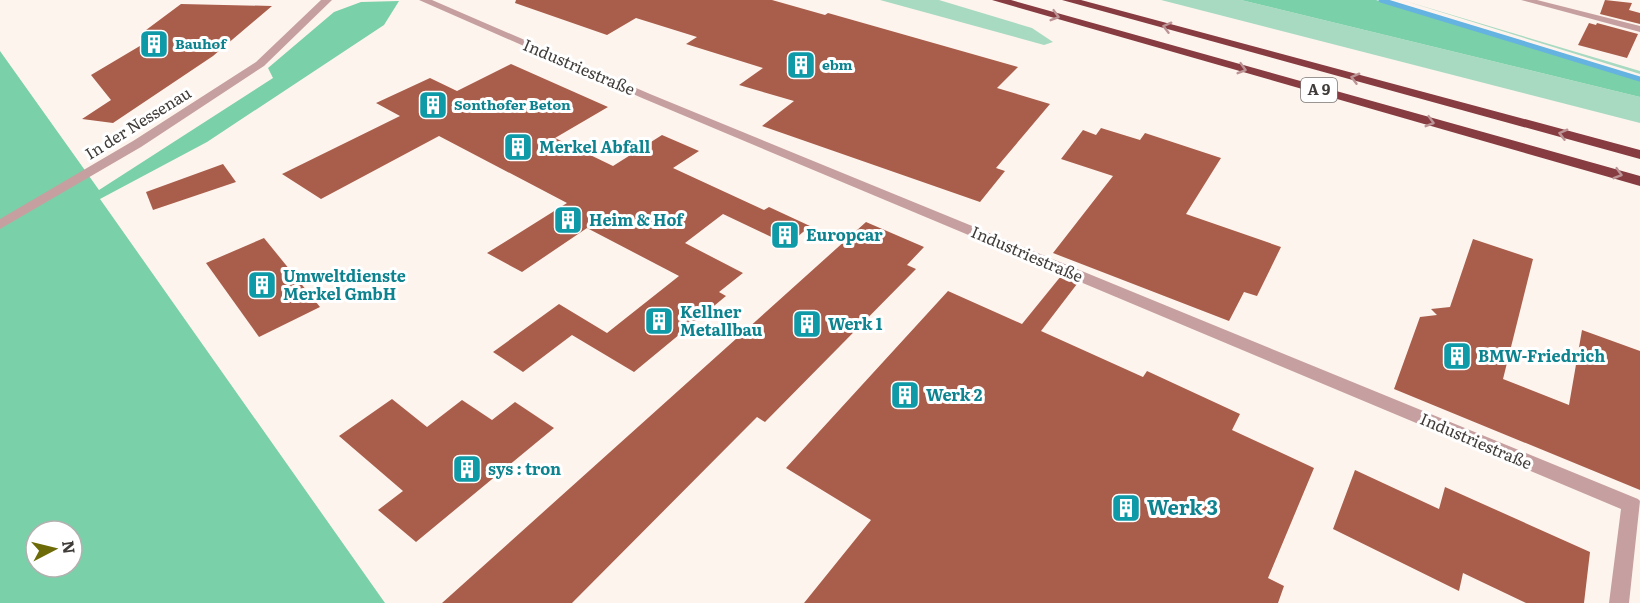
<svg xmlns="http://www.w3.org/2000/svg" width="1640" height="603" viewBox="0 0 1640 603" font-family="Literata,serif">
<style>
.green{fill:#a8dac1}
.forest{fill:#7ad0a9;fill-rule:evenodd}
.lines{fill:none;stroke-linecap:round;stroke-linejoin:round}
.stream{stroke:#65b3e1;stroke-width:5}
.building{fill:#a95e4b}
.minor{fill:#c6a0a0;fill-rule:evenodd}
.highway{fill:#863c40;fill-rule:evenodd}
.oneway{stroke:#bc9496}
.labels{text-anchor:middle;stroke-width:6;stroke-linejoin:round;paint-order:stroke}
.far-culture-label{font-size:14px;font-weight:bold;fill:#0d838f;stroke:#fff;text-anchor:start}
.shield{fill:#fff;stroke:#797674;stroke-width:1.5}
.shield-label{font-size:15px;font-weight:bold;fill:#403c39}
.street-label{font-size:16px;fill:#403c39;stroke:#fff}
.culture-label{font-size:16px;font-weight:bold;fill:#0d838f;stroke:#fff;text-anchor:start}
.near-culture-label{font-size:20px;font-weight:bold;fill:#0d838f;stroke:#fff;text-anchor:start}
</style>
<rect width="100%" height="100%" fill="#fef4ee"/>
<!-- green -->
<g class="green">
<path d="M880 0H939L1032 28 1053 42 1044 45Z"/>
<path d="M1161 0H1241L1640 97V123Z"/>
<path d="M1402 0 1640 71V74Z"/>
</g>
<!-- forest -->
<g class="forest">
<path d="M1241 0H1376L1640 80V97Z"/>
<path d="M399 1 384 25 207 142 100 199 385 603H0V51L99 190 273 78 268 68 334 12 361 2ZM36 531H72V567H36Z"/>
</g>
<g class="lines">
<!-- stream -->
<path class="stream" d="M1381 0 1640 79"/>
</g>
<!-- building -->
<g class="building">
<path d="M516 0H772L825 15 828 13 1018 67 997 88 1050 104 996 168 1005 171 980 202 762 126 794 101 739 85 763 68 686 44 697 37 636 18 607 35 515 3Z"/>
<path d="M1605 0 1632 3 1629 10 1640 13V24L1600 14Z"/>
<path d="M181 4 272 6 213 56 113 123 82 119 111 100 91 75 160 34 142 33Z"/>
<path d="M1589 23 1596 25 1597 23 1638 34 1627 58 1578 45Z"/>
<path d="M511 64 608 107 555 138 613 166 662 135 699 151 673 168 764 210 769 207 810 226 788 245 723 214 685 243 743 273 719 292 726 296 634 372 572 335 523 372 493 352 559 304 607 333 679 276 587 228 522 272 487 253 567 203 439 136 321 199 282 174 400 116 376 103 430 78 457 91Z"/>
<path d="M1101 128 1140 140 1145 133 1221 158 1186 214 1281 247 1257 296 1244 292 1229 321 1053 253 1113 176 1061 159 1083 130 1096 135Z"/>
<path d="M223 164 236 182 153 210 146 192Z"/>
<path d="M866 222 924 247 907 265 916 269 765 422 757 417 572 603H442Z"/>
<path d="M264 238 320 307 259 337 206 263Z"/>
<path d="M1473 239 1533 259 1503 379 1569 405 1582 330 1640 351V490L1394 389 1420 317 1437 315 1431 309 1450 307Z"/>
<path d="M1061 276 1077 284 1041 331 1143 377 1147 371 1240 414 1232 430 1314 468 1268 578 1284 586 1278 603H804L871 520 786 468 948 291 1022 324Z"/>
<path d="M392 399 427 427 462 400 492 420 515 402 554 428 416 542 378 510 403 491 339 436Z"/>
<path d="M1355 470 1439 509 1445 487 1590 552 1584 603H1526L1463 573 1459 591 1333 529Z"/>
</g>
<g class="lines">
<!-- minor -->
<g class="minor">
<path d="M321 0H332L264 66 141 147 0 229V219L133 141 256 62Z"/>
<path d="M419 0H432L650 94 1638 499 1640 501 1629 603H1609L1621 509 642 98Z"/>
<path d="M1521 0H1537L1640 26V32Z"/>
</g>
<!-- highway -->
<g class="highway">
<path d="M992 0H1011L1640 176V186Z"/>
<path d="M1062 0H1081L1640 150V159Z"/>
</g>
</g>
<!-- one-way arrows -->
<defs><path id="oneway-chevron" d="M-2-3.5L2.5 0L-2 3.5" fill="none" stroke-width="1.6" stroke-linecap="round" stroke-linejoin="round" transform="scale(1.5)"/></defs>
<g class="oneway">
<use href="#oneway-chevron" transform="translate(1055 16) rotate(16)"/>
<use href="#oneway-chevron" transform="translate(1167 27) rotate(-165)"/>
<use href="#oneway-chevron" transform="translate(1242 69) rotate(16)"/>
<use href="#oneway-chevron" transform="translate(1355 78) rotate(-165)"/>
<use href="#oneway-chevron" transform="translate(1430 122) rotate(16)"/>
<use href="#oneway-chevron" transform="translate(1563 134) rotate(-165)"/>
<use href="#oneway-chevron" transform="translate(1618 174) rotate(16)"/>
</g>
<!-- icons -->
<defs>
<g id="building-square" transform="scale(1.5)"><rect x="-9" y="-9" width="18" height="18" rx="4" fill="#0f9aa8" stroke="#fff"/><path d="M-4-6H4V6H1V3H-1V6H-4ZM-2.5-4.3h1.7v1.8h-1.7ZM.8-4.3h1.7v1.8H.8ZM-2.5-1h1.7V.8h-1.7ZM.8-1h1.7V.8H.8Z" fill="#fff"/></g>
</defs>
<g fill-rule="evenodd">
<use href="#building-square" x="154" y="44"/>
<use href="#building-square" x="801" y="65"/>
<use href="#building-square" x="433" y="105"/>
<use href="#building-square" x="518" y="147"/>
<use href="#building-square" x="568" y="220"/>
<use href="#building-square" x="785" y="235"/>
<use href="#building-square" x="262" y="285"/>
<use href="#building-square" x="659" y="321"/>
<use href="#building-square" x="807" y="324"/>
<use href="#building-square" x="1457" y="356"/>
<use href="#building-square" x="905" y="395"/>
<use href="#building-square" x="467" y="469"/>
<use href="#building-square" x="1126" y="508"/>
</g>
<g class="labels">
<!-- far-culture labels -->
<g class="far-culture-label">
<text x="175" y="49">Bauhof</text>
<text x="822" y="70">ebm</text>
<text x="454" y="110">Sonthofer Beton</text>
</g>
<!-- shield labels -->
<rect class="shield" x="1301" y="78" width="36" height="24" rx="4.5"/>
<g class="shield-label">
<text x="1319" y="95">A 9</text>
</g>
<!-- street labels -->
<g class="street-label">
<text transform="translate(579 67) rotate(23)" y="6">Industriestraße</text>
<text transform="translate(138 123) rotate(-32)" y="6">In der Nessenau</text>
<text transform="translate(1027 254) rotate(23)" y="6">Industriestraße</text>
<text transform="translate(1476 441) rotate(23)" y="6">Industriestraße</text>
</g>
<!-- culture labels -->
<g class="culture-label">
<text x="539" y="153">Merkel Abfall</text>
<text x="589" y="226">Heim &amp; Hof</text>
<text x="806" y="241">Europcar</text>
<text x="283" y="282">Umweltdienste<tspan x="283" dy="18">Merkel GmbH</tspan></text>
<text x="680" y="318">Kellner<tspan x="680" dy="18">Metallbau</tspan></text>
<text x="828" y="330">Werk 1</text>
<text x="1478" y="362">BMW-Friedrich</text>
<text x="926" y="401">Werk 2</text>
<text x="488" y="475">sys : tron</text>
</g>
<!-- near-culture labels -->
<g class="near-culture-label">
<text x="1147" y="515">Werk 3</text>
</g>
</g>
<!-- north arrow -->
<g transform="translate(54 549) rotate(83)"><circle r="28" fill="#ffffff" stroke="#b3b1b0" stroke-width="1.5"/>
<path d="M0-4.5L10 22L0 15L-10 22Z" fill="#6d6b08"/>
<text y="-9" font-size="16" font-weight="bold" text-anchor="middle" fill="#403c39">N</text>
</g>
</svg>
